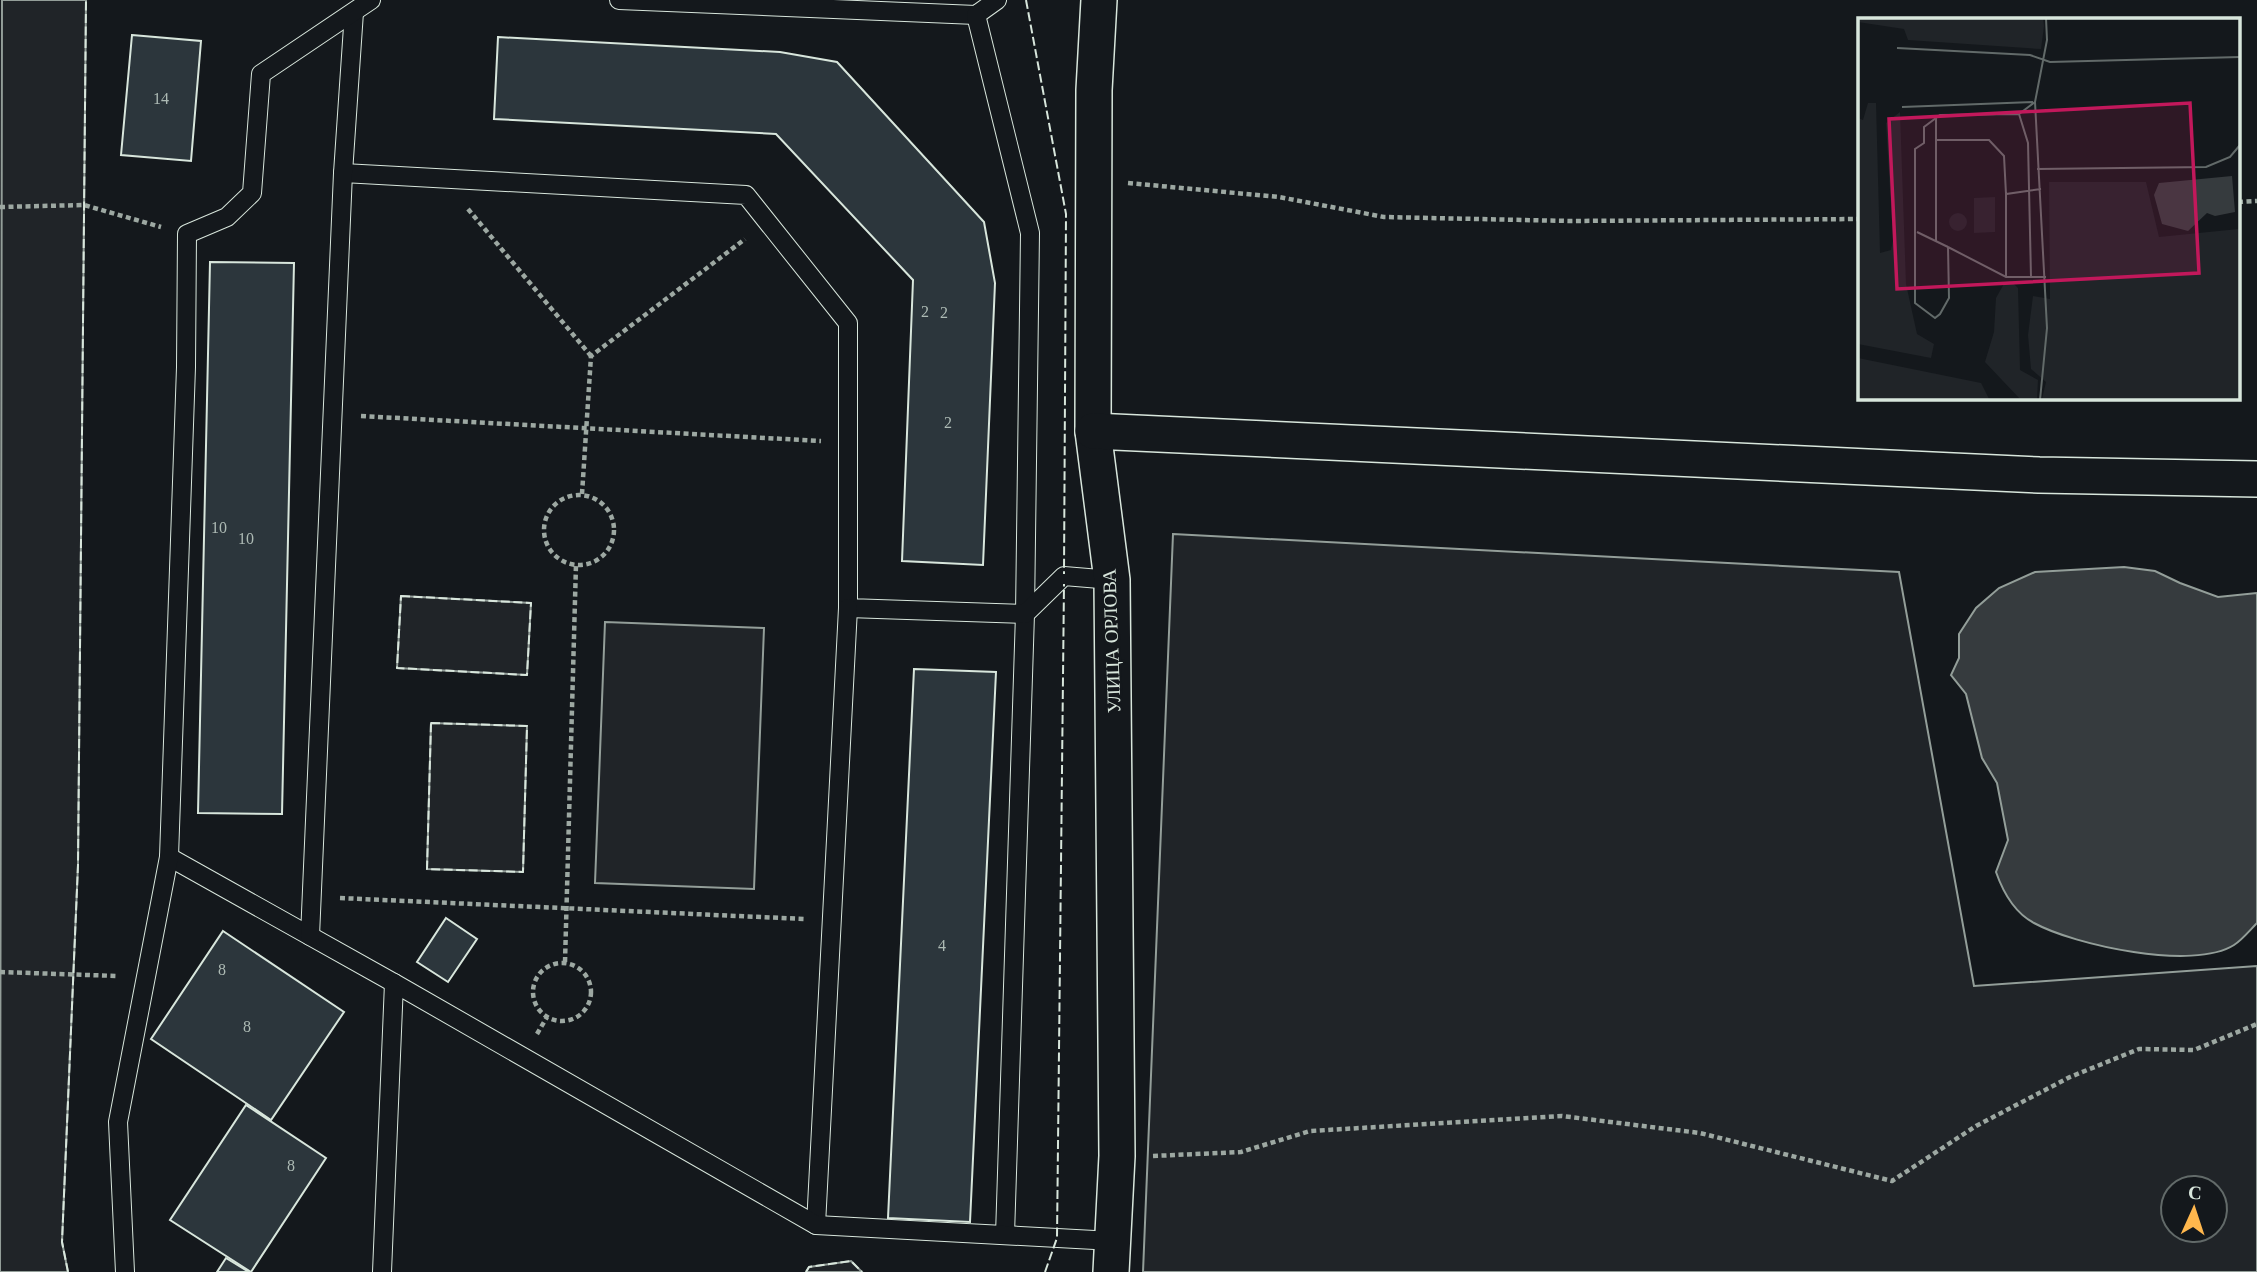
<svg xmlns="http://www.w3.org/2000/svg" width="2257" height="1272" viewBox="0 0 2257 1272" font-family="'Times New Roman',serif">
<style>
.green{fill:#202428;stroke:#939e99;stroke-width:2;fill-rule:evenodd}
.water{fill:#363b3e;stroke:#939e99;stroke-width:2}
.building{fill:#2c363c;stroke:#d8e6dc;stroke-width:2}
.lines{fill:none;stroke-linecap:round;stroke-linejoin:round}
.lane-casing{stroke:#d8e6dc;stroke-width:20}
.street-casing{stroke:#d8e6dc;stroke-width:38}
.path{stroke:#9da8a2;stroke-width:4.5;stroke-dasharray:5 3.5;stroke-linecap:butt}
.lane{stroke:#14181c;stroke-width:18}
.street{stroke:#14181c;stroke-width:35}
.fence{stroke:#d8e6dc;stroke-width:2;stroke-dasharray:9 3.5;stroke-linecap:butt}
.labels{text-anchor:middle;stroke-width:5;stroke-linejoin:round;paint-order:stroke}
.number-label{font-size:16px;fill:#adbab4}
.street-label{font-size:19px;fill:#d8e6dc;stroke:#14181c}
.inset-road{fill:none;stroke:#626a69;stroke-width:2}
.view{fill:#c2185b;fill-opacity:0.15;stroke:#c2185b;stroke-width:3.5}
.inset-edge{fill:none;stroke:#d8e6dc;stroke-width:3.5}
</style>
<rect width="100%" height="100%" fill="#14181c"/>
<!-- green -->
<g class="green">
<path d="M2 0H86L78 865 62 1242 68 1272H0Z"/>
<path d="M1173 534 1899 572 1974 986 2257 966V1272H1143ZM2173 1188H2215V1230H2173Z"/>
<path d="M401 596 531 603 527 675 397 668Z"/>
<path d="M605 622 764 628 754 889 595 883Z"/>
<path d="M431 723 527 726 523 872 427 869Z"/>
<path d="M851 1261 862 1272H806L809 1267Z"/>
</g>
<!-- water -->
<path class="water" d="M2124 567 2155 571 2180 583 2218 597 2257 593V923C2250 930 2242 940 2234 945 2193 971 2074 945 2034 923 2015 913 2003 892 1996 872L2008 840 1997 783 1982 758 1966 694 1951 675 1959 658V634L1976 608 1999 588 2035 572Z"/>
<!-- building -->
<g class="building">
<path d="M132 35 201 41 191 161 121 155Z"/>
<path d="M498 37 780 52 837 62 984 222 995 283 983 565 902 561 913 280 776 134 494 119Z"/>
<path d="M210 262 294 263 282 814 198 813Z"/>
<path d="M914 669 996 672 970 1222 888 1218Z"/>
<path d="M446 918 477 939 448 982 417 962Z"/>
<path d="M223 931 344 1012 271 1120 151 1039Z"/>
<path d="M246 1105 326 1158 251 1272 170 1220Z"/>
<path d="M226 1258 249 1272H217Z"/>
</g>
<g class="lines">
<!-- lane casing -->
<g class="lane-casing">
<g id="lane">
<path d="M619 0 976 15 997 0"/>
<path d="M976 15 1030 233 1025 614 1005 1235"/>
<path d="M343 173 746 195 848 323V608L1025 614 1064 576 1112 580"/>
<path d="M169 857 394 983"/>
<path d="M310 936 343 173 354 12"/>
<path d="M816 1225 848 608"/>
<path d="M125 1272 118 1122 169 857 186 367 187 234 227 217 252 193 261 74 371 0"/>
<path d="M382 1272 394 983 816 1225 1113 1241"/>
</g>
</g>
<!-- street casing -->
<g class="street-casing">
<g id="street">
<path d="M1099 0 1094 90 1093 431 1112 580 1117 1156 1111 1272"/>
<path d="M1093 431 2039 475 2257 479"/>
</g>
</g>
<!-- path -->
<g class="path">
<path d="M1128 183 1279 197 1384 217 1570 221 1860 219"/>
<path d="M2238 202 2257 201"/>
<path d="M0 207 84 205 161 227"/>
<path d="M468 209 591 356"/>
<path d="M361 416 821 441"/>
<path d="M582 494 591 356 745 239"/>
<circle cx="579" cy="530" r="35"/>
<path d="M340 898 804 919"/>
<path d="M565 962 576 564"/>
<circle cx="562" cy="992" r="29"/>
<path d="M0 972 118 976"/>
<path d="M537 1034 547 1017"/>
<path d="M1153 1156 1241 1152 1310 1131 1562 1116 1700 1133 1892 1181 1976 1126 2070 1077 2139 1049 2194 1050 2257 1024"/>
</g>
<!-- lane -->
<use href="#lane" class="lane"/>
<!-- street -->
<use href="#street" class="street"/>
<!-- fence -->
<g class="fence">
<path d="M1026 0 1066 214 1064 574"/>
<path d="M401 596 531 603 527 675 397 668Z"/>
<path d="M431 723 527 726 523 872 427 869Z"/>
<path d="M68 1272 62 1242 78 865 86 0"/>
<path d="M806 1272 809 1267 851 1261 862 1272"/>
<path d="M1045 1272 1057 1238 1064 584"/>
</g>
</g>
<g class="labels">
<!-- number labels -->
<g class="number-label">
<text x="161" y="104">14</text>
<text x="925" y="317">2</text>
<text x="944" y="318">2</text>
<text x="948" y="428">2</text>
<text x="219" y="533">10</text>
<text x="246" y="544">10</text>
<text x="942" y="951">4</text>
<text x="222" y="975">8</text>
<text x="247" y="1032">8</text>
<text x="291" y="1171">8</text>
</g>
<!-- street labels -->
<g class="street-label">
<text transform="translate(1111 641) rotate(-92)" y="7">УЛИЦА ОРЛОВА</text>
</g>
</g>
<!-- overview -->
<g transform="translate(1858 18)">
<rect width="382" height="382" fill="#14181c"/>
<path d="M0 0H185L186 8 183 31 50 22 46 11 0 4ZM10 85H18L22 235 33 232 35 222 28 105 42 94 48 266 59 316 76 326 73 340 0 326V100L5 102ZM191 164H288L301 219 381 211V381H184L188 364 173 351 170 317 175 278 192 281ZM137 179V214L116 215V180ZM91 204a9 9 0 1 1 18 0a9 9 0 1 1-18 0ZM153 263 160 270 162 352 180 362 179 381H162L127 344 136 314 138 280 147 264ZM0 340 123 365 131 381H0Z" fill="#202428"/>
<path d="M374 158 377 194 357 198 349 195 330 213 304 206 296 177 301 165Z" fill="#363b3e"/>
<path class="inset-road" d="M39 30 172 37 192 44 382 39M177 84 161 96 82 97 66 109V125L57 131V285L77 300 82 296 91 280 90 229 148 259H188M44 89 175 84M161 96 170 125 173 259M78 100V224M77 122H131L146 138 148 176 183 171M179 151 348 149 372 139 382 127M59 214 90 229M148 259V176M182 382 189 310 177 84 189 22 188 0"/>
<path class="view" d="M332 85 341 255 39 271 31 101Z"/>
<rect width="382" height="382" class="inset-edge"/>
</g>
<!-- north arrow -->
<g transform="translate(2194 1209) rotate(3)"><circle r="33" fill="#14181c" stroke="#626a69" stroke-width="2"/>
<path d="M0-5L12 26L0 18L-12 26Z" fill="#ffb74d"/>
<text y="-10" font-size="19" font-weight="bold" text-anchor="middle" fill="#d8e6dc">С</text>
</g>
</svg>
